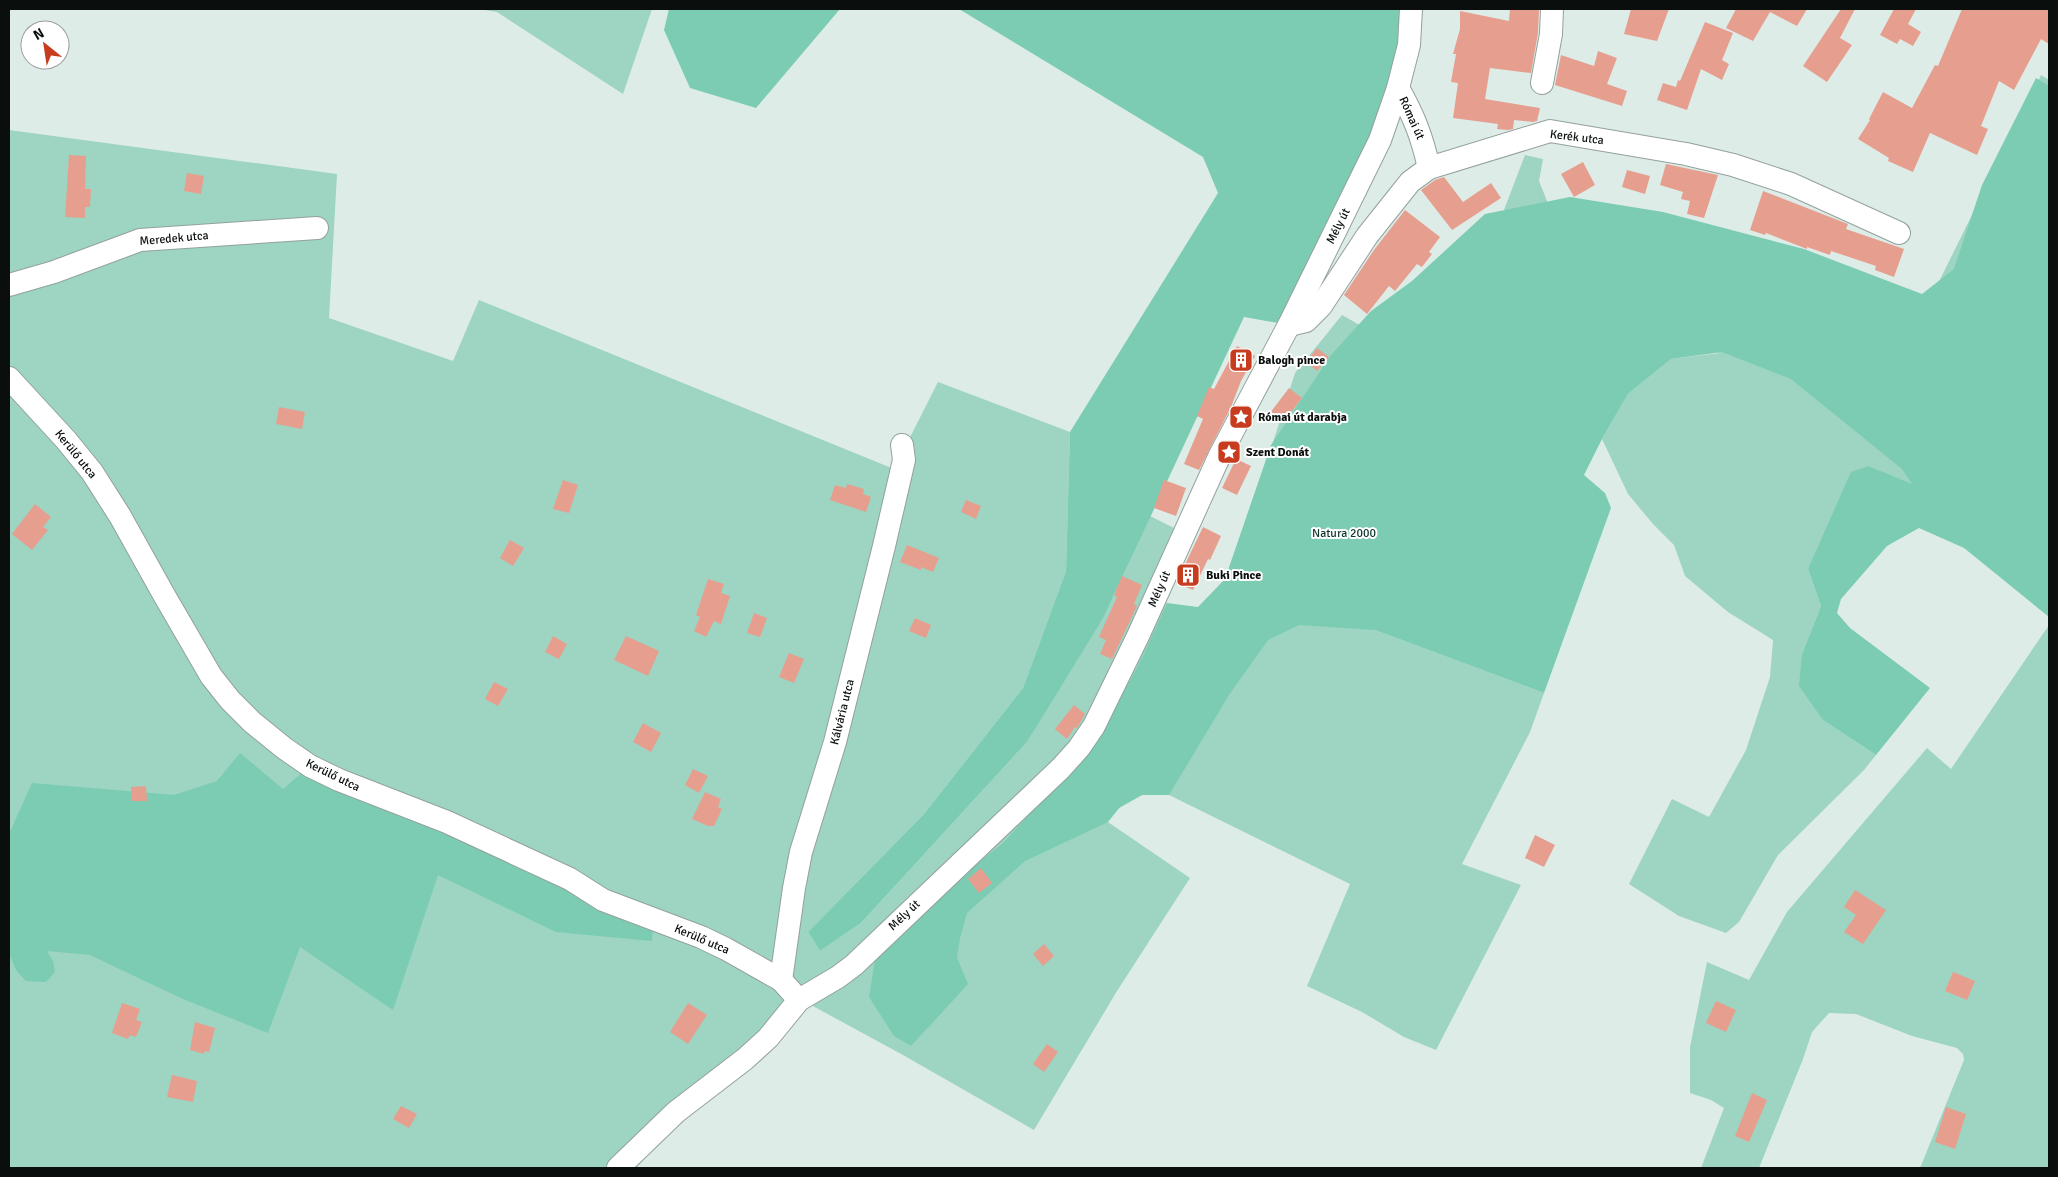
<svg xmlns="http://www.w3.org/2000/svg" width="2058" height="1177" viewBox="0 0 2058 1177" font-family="Signika,sans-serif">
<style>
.green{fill:#9dd4c2;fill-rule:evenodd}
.forest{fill:#7bccb3}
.building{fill:#e69f8f}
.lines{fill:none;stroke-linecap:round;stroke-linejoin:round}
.minor-casing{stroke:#93a19c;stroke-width:24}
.minor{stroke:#fff;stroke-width:22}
.labels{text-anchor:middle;stroke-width:4;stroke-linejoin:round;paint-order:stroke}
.street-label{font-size:12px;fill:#0a0f0d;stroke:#fff}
.poi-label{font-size:12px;font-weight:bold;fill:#0a0f0d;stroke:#fff;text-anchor:start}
.park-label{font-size:12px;fill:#0f362c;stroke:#fff}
</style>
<rect width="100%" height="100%" fill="#deece7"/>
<!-- green -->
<g class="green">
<path d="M479 9H652L623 94 497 12Z"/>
<path d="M2041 75 2049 80V600L1907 476 1913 485 1869 466 1808 569 1821 606 1802 654 1823 720 1876 755 1864 770 1778 855 1739 922 1726 933 1679 916 1629 884 1672 799 1709 817 1746 750 1770 677 1773 640 1728 612 1685 576 1674 545 1653 524 1628 494 1602 439 1628 394 1671 359 1720 353 1607 331 1375 630 1544 693 1530 732 1462 864 1521 885 1436 1050 1404 1037 1362 1012 1307 986 1350 884 1169 795H1142L1102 818 1190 878 1117 991 1034 1130 903 1055 811 1005 752 1063 668 1132 636 1168H9V130L337 174 329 318 453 361 479 300 894 469 938 382 1070 432 1066 571 1023 688 924 814 808 932 820 951 861 923 1027 742 1114 595 1150 516 1184 533 1156 598 1167 603 1165 608 1199 613 1228 584 1295 373 1342 315 1365 328 1499 223 1525 155 1543 159 1539 181 1551 211 1927 306ZM1139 663 1103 744 1097 740Z"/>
<path d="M2049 625V1168H1920L1964 1060 1963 1054 1957 1048 1912 1036 1856 1014 1829 1013 1812 1032 1803 1059 1759 1168H1701L1724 1108 1711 1100 1690 1093V1047L1707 962 1749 980 1787 912 1927 748 1951 769Z"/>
</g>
<!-- forest -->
<g class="forest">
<path d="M669 9H840L756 108 690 88 664 30Z"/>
<path d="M959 9H1411L1409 45 1289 325 1244 317 1103 618 1027 742 861 923 820 951 808 932 924 814 1023 688 1066 571 1070 432 1218 193 1203 157Z"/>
<path d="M2036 78 2049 86V617L1964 548 1919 528 1887 546 1841 599 1837 613 1850 628 1930 688 1876 755 1823 720 1799 686 1802 654 1821 606 1808 569 1851 472 1869 466 1912 484 1902 469 1791 379 1722 352 1671 359 1628 394 1602 439 1584 475 1605 493 1611 508 1544 693 1375 630 1299 625 1268 640 1229 695 1169 795H1142L1120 807 1108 822 1025 861 967 913 960 938 957 958 968 984 911 1046 894 1036 869 997 875 961 891 935 911 916 1003 843 1097 740 1143 656 1167 603 1198 607 1225 579 1271 445 1331 355 1371 311 1412 281 1485 214 1570 197 1663 212 1804 249 1922 294 1954 269 1982 185Z"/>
<path d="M240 753 283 789 304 771 462 836 653 922 652 941 556 932 438 875 393 1010 300 947 268 1033 183 999 90 955 47 951 53 961 55 972 46 982 26 981 16 970 9 953V834L32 783 174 795 217 781Z"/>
</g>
<!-- building -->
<g class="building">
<path d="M1510 9H1539L1538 33 1531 73 1490 68 1485 99 1540 108 1537 121 1533 122 1514 120 1513 129 1508 130 1497 129 1498 124 1453 118 1458 83 1451 82 1456 54H1453L1460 29V11L1509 21Z"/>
<path d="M1631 9H1669L1657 41 1624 34Z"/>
<path d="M1736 9H1807L1797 26 1770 12 1753 41 1726 28Z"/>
<path d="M1841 9H1855L1840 38 1852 45 1827 82 1803 66Z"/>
<path d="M1894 9H1916L1908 24 1921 32 1913 46 1900 39 1897 44 1880 35Z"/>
<path d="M1962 9H2049V44L2041 39 2014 90 1999 81 1981 126 1988 129 1977 155 1930 133 1913 172 1888 161 1889 158 1858 139 1870 120 1869 119 1883 92 1912 108 1935 65 1938 66Z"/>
<path d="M1705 22 1733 33 1722 60 1729 64 1722 80 1701 69 1687 110 1657 100 1663 83 1676 87 1678 80 1680 81Z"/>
<path d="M1598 51 1617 58 1607 84 1627 91 1622 106 1555 85 1561 55 1594 66Z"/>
<path d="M69 155 86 156 85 189H91L90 207H85V218L65 217Z"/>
<path d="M1583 162 1595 185 1574 197 1561 174Z"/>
<path d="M1666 164 1718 175 1704 218 1687 214 1690 201 1681 199 1683 192 1660 185Z"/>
<path d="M1627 170 1650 176 1645 194 1622 187Z"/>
<path d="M187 173 204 176 201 194 184 191Z"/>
<path d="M1444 177 1463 202 1491 183 1501 198 1452 230 1421 190 1435 180Z"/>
<path d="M1763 191 1848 224 1846 229 1904 249 1894 277 1875 270 1876 266 1831 251 1830 255 1807 247V249L1766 233 1765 235 1750 230Z"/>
<path d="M1405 210 1440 237 1429 252 1432 254 1422 267 1417 264 1395 291 1389 286 1367 314 1344 295 1374 250Z"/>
<path d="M1237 346 1255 356 1241 381 1231 407 1199 470 1184 464 1203 419 1197 416 1209 387 1214 389Z"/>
<path d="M1317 348 1329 357 1317 371 1306 362Z"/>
<path d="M1289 388 1302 398 1283 423 1270 413Z"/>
<path d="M279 407 305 412 302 429 276 424Z"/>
<path d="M1236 459 1251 466 1237 495 1222 488Z"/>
<path d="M563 480 578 485 569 513 553 509Z"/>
<path d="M1164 480 1186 488 1176 516 1154 508Z"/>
<path d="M847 484 864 489 863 494 871 497 866 512 830 500 835 485 846 488Z"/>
<path d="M966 500 981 506 976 519 961 512Z"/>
<path d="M35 504 51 517 43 527 48 530 32 550 12 534Z"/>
<path d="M1203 527 1221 536 1210 560 1208 559 1193 590 1176 583Z"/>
<path d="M510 540 524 548 513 566 500 558Z"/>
<path d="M907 545 939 558 933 572 921 567V570L900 562Z"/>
<path d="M1122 576 1142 585 1134 604 1137 606 1112 659 1100 654 1106 640 1099 637 1117 597 1114 595Z"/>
<path d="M708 579 724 584 721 593 730 596 721 624 714 621 706 637 694 631 700 617 696 615Z"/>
<path d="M754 613 767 618 760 637 747 633Z"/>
<path d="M915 618 931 625 926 638 909 631Z"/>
<path d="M553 636 567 644 559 659 545 652Z"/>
<path d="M626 636 659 651 648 676 614 660Z"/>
<path d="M789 653 804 659 794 683 779 677Z"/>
<path d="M494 682 508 689 498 706 485 699Z"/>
<path d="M1074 705 1085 714 1077 728 1075 727 1067 739 1055 729Z"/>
<path d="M643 723 661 733 651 752 633 742Z"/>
<path d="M693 769 708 776 699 793 685 785Z"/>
<path d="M146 786 147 801H132L131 787Z"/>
<path d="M705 792 721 799 718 807 722 809 714 826H708L692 819Z"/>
<path d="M1535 835 1555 845 1544 867 1525 858Z"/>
<path d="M981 868 992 883 979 893 968 879Z"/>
<path d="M1855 890 1886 910 1863 944 1844 932 1856 915 1844 907Z"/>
<path d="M1044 944 1054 956 1043 966 1033 954Z"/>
<path d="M1953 972 1975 981 1967 1000 1945 991Z"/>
<path d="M1716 1001 1736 1010 1726 1032 1706 1023Z"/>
<path d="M122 1003 140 1009 136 1020 142 1022 136 1037 130 1035 128 1039 112 1033Z"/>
<path d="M688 1003 707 1015 688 1044 670 1032Z"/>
<path d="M195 1022 215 1028 209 1052 205 1051 204 1054 190 1050Z"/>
<path d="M1047 1044 1058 1052 1044 1072 1033 1064Z"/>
<path d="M172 1075 197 1081 193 1102 167 1097Z"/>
<path d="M1752 1093 1767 1100 1749 1142 1735 1136Z"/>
<path d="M401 1106 417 1114 409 1128 393 1119Z"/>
<path d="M1946 1107 1966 1114 1955 1149 1935 1142Z"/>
</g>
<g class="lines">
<!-- minor casing -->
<g class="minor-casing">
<g id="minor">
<path d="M1542 83 1551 34 1552 9"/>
<path d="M1398 88C1414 116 1422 137 1429 168"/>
<path d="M9 285 54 272 140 240 317 228"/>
<path d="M1289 325 1306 321 1321 306 1367 236 1410 182 1429 168 1550 131 1686 154 1733 165 1791 184 1899 233"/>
<path d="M9 378 66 440 92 472 120 516 164 595 211 676 230 700 252 722 284 748 310 766 339 780 447 822 570 879 603 900 701 937 726 949 781 980 799 1000"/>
<path d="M781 980 794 888 801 852 835 742 884 546 904 460 902 445"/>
<path d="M618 1168 676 1112 745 1059 768 1038 799 1000 838 977 854 965 1061 768 1079 748 1094 726 1138 636 1219 457 1289 325 1380 140 1398 88 1409 45 1411 9"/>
</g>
</g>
<!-- minor -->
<use href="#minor" class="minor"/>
</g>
<!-- icons -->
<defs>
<g id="building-square" transform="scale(1.25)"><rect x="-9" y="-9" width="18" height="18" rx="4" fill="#c73c1f" stroke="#fff"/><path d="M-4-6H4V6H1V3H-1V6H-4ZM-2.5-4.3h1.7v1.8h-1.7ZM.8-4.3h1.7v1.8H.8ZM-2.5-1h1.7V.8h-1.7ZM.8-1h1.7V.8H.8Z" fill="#fff"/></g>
<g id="sight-square" transform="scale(1.25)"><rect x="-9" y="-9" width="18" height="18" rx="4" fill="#c73c1f" stroke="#fff"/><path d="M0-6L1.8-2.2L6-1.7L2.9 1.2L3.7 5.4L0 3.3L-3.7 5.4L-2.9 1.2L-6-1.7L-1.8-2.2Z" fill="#fff"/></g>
</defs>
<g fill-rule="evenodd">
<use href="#building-square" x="1241" y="360"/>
<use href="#sight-square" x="1241" y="417"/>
<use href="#sight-square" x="1229" y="452"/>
<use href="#building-square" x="1188" y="575"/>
</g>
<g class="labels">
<!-- street labels -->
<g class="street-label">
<text transform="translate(1412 118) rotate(66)" y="4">Római út</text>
<text transform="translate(1577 137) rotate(7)" y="4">Kerék utca</text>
<text transform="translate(1338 226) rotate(-63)" y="4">Mély út</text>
<text transform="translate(174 238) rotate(-5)" y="4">Meredek utca</text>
<text transform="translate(76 454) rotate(51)" y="4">Kerülő utca</text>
<text transform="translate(1159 589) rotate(-66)" y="4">Mély út</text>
<text transform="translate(842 712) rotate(-76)" y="4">Kálvária utca</text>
<text transform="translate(333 775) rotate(26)" y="4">Kerülő utca</text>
<text transform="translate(904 915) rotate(-43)" y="4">Mély út</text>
<text transform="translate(702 939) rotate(23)" y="4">Kerülő utca</text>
</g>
<!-- poi labels -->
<g class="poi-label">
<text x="1258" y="364">Balogh pince</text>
<text x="1258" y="421">Római út darabja</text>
<text x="1246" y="456">Szent Donát</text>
<text x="1206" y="579">Buki Pince</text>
</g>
<!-- park labels -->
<g class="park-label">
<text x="1344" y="537">Natura 2000</text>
</g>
</g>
<!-- border -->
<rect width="2058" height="1177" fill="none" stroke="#0a0f0d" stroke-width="20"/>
<!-- north arrow -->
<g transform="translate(45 45) rotate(330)"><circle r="24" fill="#ffffff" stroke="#9d9f9e"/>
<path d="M0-4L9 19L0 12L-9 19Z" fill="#c73c1f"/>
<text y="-8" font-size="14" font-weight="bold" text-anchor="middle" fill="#0a0f0d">N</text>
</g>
</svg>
